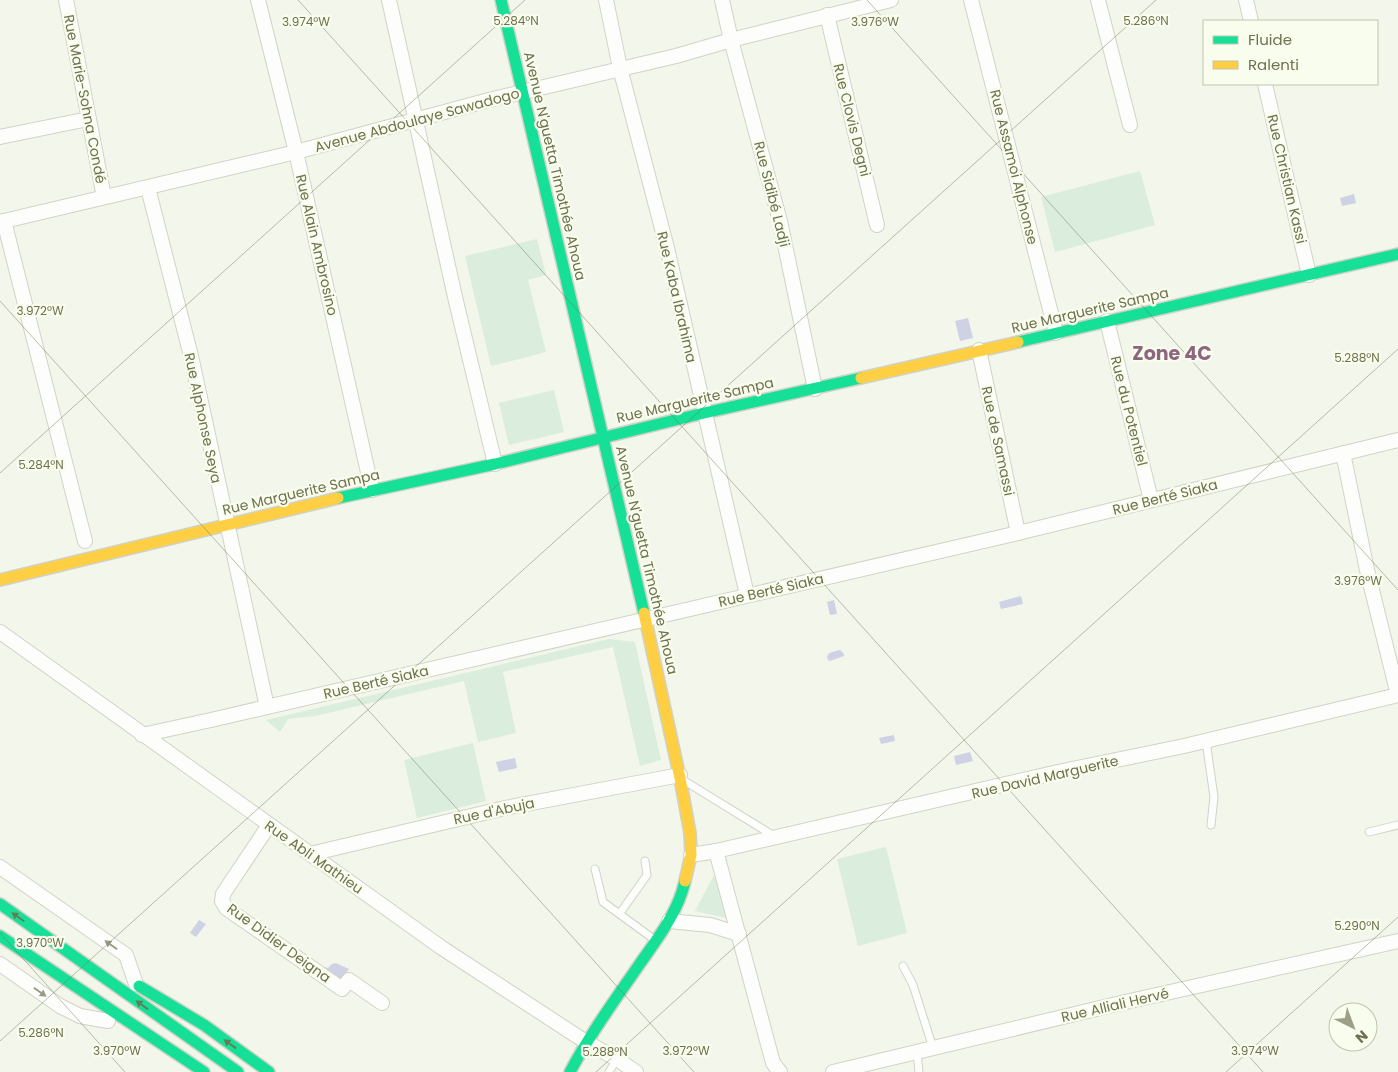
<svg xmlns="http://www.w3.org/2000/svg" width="1398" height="1072" viewBox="0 0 1398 1072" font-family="Poppins,sans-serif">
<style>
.green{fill:#dbeddc}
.water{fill:#ced2e4}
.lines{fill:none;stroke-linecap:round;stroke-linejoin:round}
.lane-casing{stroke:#d1d3c7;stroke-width:9}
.street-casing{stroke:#d1d3c7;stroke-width:16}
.fast-casing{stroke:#d0d2c6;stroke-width:14}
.slow-casing{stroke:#d0d2c6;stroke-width:14}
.lane{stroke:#fdfefc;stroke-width:7}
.street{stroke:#fdfefc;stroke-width:14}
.fast{stroke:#16e098;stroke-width:11}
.slow{stroke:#ffcf43;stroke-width:11}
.oneway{fill:#667c56}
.oneway2{fill:#9a9b83}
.ticks{fill:none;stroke:#6f714f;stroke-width:1;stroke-opacity:0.45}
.labels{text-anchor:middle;stroke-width:4.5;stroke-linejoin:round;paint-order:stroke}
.street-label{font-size:14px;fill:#6f714f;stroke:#f8fded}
.district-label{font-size:19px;font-weight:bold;fill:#8c667f;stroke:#f8fded}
.ticks-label{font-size:12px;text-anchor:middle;fill:#6f714f;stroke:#f8fded;stroke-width:4.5;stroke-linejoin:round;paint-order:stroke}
</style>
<rect width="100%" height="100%" fill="#f3f6eb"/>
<!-- green -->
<g class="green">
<path d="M1140 171 1155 225 1055 252 1041 197Z"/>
<path d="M537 239 546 275 528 280 546 352 491 366 465 256Z"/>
<path d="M554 390 564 432 509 445 499 403Z"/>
<path d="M609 639 635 642 661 760 640 766 613 647 503 672 516 733 478 742 464 681 315 716 288 719 280 732 266 720Z"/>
<path d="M473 743 486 801 417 818 404 760Z"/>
<path d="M886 847 907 933 858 946 837 859Z"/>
<path d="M714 875 726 918 695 911Z"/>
</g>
<!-- water -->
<g class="water">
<path d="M1354 194 1356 203 1342 206 1340 198Z"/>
<path d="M968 318 973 338 960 341 955 321Z"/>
<path d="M1021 596 1023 604 1001 609 999 602Z"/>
<path d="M834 600 837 614 830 615 827 602Z"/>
<path d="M840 650 844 654V656L830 661 828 660 827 657 829 653Z"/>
<path d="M894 735 895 741 881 744 879 738Z"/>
<path d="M970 752 973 761 956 765 954 756Z"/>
<path d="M515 758 517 768 499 772 496 762Z"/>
<path d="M199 920 206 924 196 937 190 933Z"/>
<path d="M336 963 349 969 340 981 322 969 325 967 328 968 332 964Z"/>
</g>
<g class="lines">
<!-- lane casing -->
<g class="lane-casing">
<g id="lane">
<path d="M1206 741 1214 797 1211 825"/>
<path d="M683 780 774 836"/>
<path d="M1369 832 1398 825"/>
<path d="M595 869 603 902 655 940"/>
<path d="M620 913 647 875 645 861"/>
<path d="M903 966 913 985 933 1048"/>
<path d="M917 1052 919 1072"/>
<path d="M609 1072 617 1059"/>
</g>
</g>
<!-- street casing -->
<g class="street-casing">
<g id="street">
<path d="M66 0 104 197"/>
<path d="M258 0 296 152 372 490"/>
<path d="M389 0 455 297 495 464"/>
<path d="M606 0 620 68 667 248 747 595"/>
<path d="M722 0 731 40 780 221 815 389"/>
<path d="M971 0 1056 333"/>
<path d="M1098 0 1130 125"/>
<path d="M1246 0 1251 21"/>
<path d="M827 15 877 225"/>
<path d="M1265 84 1309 275"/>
<path d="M0 137 88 119"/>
<path d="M148 188 191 356 267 707"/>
<path d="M4 221 85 541"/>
<path d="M0 222 296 152 489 100 676 56 731 40 891 0"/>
<path d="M1107 321 1151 500"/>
<path d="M979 350 1018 533"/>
<path d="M1343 453 1367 570 1398 695"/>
<path d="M0 632 442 948 586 1042 617 1059 636 1072"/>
<path d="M142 735 211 720 1018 533 1398 440"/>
<path d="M269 825 223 894 222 901 226 908 342 989 349 980 382 1003"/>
<path d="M716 851 773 1063 780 1072"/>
<path d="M310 854 505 808 680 775"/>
<path d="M691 855 716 851 1058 772 1184 746 1398 695"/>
<path d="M0 867 126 955 136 984"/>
<path d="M669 921 710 925 739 934"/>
<path d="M0 964 60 1006 80 1016 108 1021"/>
<path d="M833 1072 1121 1003 1398 941"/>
</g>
</g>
<!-- fast casing -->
<g class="fast-casing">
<g id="fast">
<path d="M501 0 644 613"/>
<path d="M1018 342 1398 254"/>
<path d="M338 498 495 464 704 413 861 378"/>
<path d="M0 904 238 1072"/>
<path d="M0 936 204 1072"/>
<path d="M139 986 204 1025 269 1072"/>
<path d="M570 1072C590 1034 615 1000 639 965 657 939 678 913 685 881"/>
</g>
</g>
<!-- slow casing -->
<g class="slow-casing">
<g id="slow">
<path d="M861 378 1018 342"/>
<path d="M0 580 338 498"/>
<path d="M644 613 680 778 690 833 691 855 685 881"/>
</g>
</g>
<!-- lane -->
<use href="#lane" class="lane"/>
<!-- street -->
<use href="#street" class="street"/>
<!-- fast -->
<use href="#fast" class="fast"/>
<!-- slow -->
<use href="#slow" class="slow"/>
</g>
<!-- one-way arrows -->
<defs><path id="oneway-solid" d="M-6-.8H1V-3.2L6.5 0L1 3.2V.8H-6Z" transform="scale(1.25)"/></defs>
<g class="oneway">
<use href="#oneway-solid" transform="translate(18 917) rotate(-145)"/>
<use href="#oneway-solid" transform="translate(142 1005) rotate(-144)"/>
<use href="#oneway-solid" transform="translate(230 1044) rotate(-144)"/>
</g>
<g class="oneway2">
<use href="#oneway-solid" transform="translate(111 945) rotate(-145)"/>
<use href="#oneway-solid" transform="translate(40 992) rotate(35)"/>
</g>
<!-- ticks -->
<path class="ticks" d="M298 0 1263 1072M867 0 1398 590M0 301 694 1072M0 473 525 0M0 933 125 1072M0 1041 1156 0M596 1072 1398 349M1226 1072 1398 917"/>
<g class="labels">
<!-- street labels -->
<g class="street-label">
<text transform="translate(85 99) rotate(79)" y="5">Rue Marie-Sohna Condé</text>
<text transform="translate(417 120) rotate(-15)" y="5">Avenue Abdoulaye Sawadogo</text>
<text transform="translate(852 120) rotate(76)" y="5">Rue Clovis Degni</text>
<text transform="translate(555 166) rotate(77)" y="5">Avenue N'guetta Timothée Ahoua</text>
<text transform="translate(1014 167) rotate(76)" y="5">Rue Assamoi Alphonse</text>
<text transform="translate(1287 179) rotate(77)" y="5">Rue Christian Kassi</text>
<text transform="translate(772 194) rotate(76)" y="5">Rue Sidibé Ladji</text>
<text transform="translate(317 245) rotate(77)" y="5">Rue Alain Ambrosino</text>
<text transform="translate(677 297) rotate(77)" y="5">Rue Kaba Ibrahima</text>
<text transform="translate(1090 310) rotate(-13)" y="5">Rue Marguerite Sampa</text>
<text transform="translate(695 400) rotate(-13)" y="5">Rue Marguerite Sampa</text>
<text transform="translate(1129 411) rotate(76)" y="5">Rue du Potentiel</text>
<text transform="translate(203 418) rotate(78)" y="5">Rue Alphonse Seya</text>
<text transform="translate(998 441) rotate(78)" y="5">Rue de Samassi</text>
<text transform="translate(301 492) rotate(-13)" y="5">Rue Marguerite Sampa</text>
<text transform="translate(1165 497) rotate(-14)" y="5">Rue Berté Siaka</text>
<text transform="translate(647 560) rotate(77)" y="5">Avenue N'guetta Timothée Ahoua</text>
<text transform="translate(771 590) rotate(-13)" y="5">Rue Berté Siaka</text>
<text transform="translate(376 682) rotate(-13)" y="5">Rue Berté Siaka</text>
<text transform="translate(1045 777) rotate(-13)" y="5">Rue David Marguerite</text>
<text transform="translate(494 811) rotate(-12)" y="5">Rue d'Abuja</text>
<text transform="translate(314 857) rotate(35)" y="5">Rue Abli Mathieu</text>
<text transform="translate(279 943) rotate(36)" y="5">Rue Didier Deigna</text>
<text transform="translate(1115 1005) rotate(-13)" y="5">Rue Alliali Hervé</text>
</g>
<!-- district labels -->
<g class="district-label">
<text x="1172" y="360">Zone 4C</text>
</g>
</g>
<g class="ticks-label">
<text x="516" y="25">5.284°N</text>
<text x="1146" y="25">5.286°N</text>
<text x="306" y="26">3.974°W</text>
<text x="875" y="26">3.976°W</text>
<text x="40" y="315">3.972°W</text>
<text x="1357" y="362">5.288°N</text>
<text x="41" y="469">5.284°N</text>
<text x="1358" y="585">3.976°W</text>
<text x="1357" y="930">5.290°N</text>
<text x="40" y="947">3.970°W</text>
<text x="41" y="1037">5.286°N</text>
<text x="117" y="1055">3.970°W</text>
<text x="686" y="1055">3.972°W</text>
<text x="1255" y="1055">3.974°W</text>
<text x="605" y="1056">5.288°N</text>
</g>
<!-- legend -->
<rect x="1203" y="20" width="175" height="65" fill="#f8fded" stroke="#c1c5ae"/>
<rect x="1213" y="36" width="25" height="8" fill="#16e098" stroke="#c1c5ae"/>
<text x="1248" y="45" font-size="15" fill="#6f714f">Fluide</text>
<rect x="1213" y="61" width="25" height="8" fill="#ffcf43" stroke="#c1c5ae"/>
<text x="1248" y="70" font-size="15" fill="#6f714f">Ralenti</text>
<!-- north arrow -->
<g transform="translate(1353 1027) rotate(138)"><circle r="24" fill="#f8fded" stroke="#c1c5ae"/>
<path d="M0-4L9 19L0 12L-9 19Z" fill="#9da086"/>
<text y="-8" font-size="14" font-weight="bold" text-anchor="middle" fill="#6f714f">N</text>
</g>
</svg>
